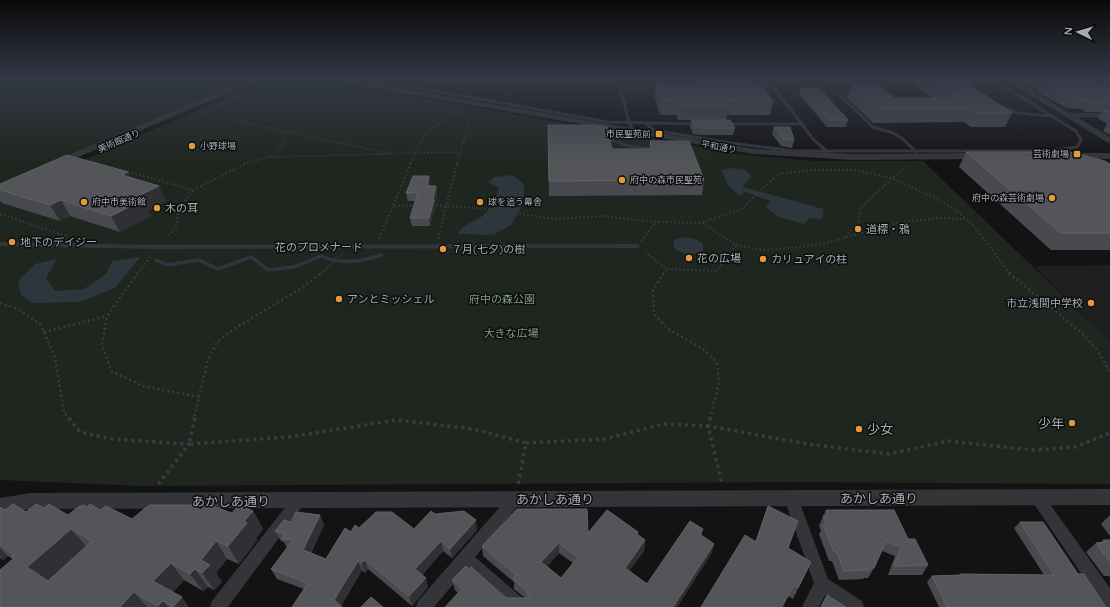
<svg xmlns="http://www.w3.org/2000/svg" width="1110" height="607" viewBox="0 0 1110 607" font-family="Quicksand,'Noto Sans JP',sans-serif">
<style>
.built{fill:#1f1f21}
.green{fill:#1f261f}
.water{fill:#2d363c}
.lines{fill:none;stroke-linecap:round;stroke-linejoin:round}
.stream{stroke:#2d363c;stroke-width:3.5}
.path-far3{stroke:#3a3c40;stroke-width:1.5;stroke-dasharray:1.5 2;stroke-linecap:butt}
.path-far2{stroke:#3a3c40;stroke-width:2;stroke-dasharray:1.5 2.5;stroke-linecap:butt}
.path-far1{stroke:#3a3c40;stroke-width:2.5;stroke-dasharray:2 3;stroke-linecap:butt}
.path{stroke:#3a3c40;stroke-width:3.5;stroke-dasharray:3 4;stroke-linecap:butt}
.service{stroke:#343539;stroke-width:3}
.pedestrian{fill:#343539;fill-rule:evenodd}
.minor{fill:#343539;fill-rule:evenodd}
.tertiary{fill:#343539;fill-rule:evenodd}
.wall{fill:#494a4f;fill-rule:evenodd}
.shaded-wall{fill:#2f3033}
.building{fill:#535559;stroke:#606267;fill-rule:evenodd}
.poi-dot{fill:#e29a3d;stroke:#0e0e0f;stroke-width:1.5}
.labels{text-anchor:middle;stroke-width:3;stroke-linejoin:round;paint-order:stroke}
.far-poi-label{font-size:9px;fill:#a5abb3;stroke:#0e0e0f;text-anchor:start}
.far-street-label{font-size:9px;fill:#a5abb3;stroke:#0e0e0f}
.poi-label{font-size:11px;fill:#a5abb3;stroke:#0e0e0f;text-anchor:start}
.street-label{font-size:11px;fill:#a5abb3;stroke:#0e0e0f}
.park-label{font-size:11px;fill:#7f9d7e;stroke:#0e0e0f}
.near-poi-label{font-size:13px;fill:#a5abb3;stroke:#0e0e0f;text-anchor:end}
.near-street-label{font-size:13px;fill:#a5abb3;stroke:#0e0e0f}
</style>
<rect width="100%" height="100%" fill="#131314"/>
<!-- built -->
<path class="built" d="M1110 265V341L1034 266Z"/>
<!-- green -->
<g class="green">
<path d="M0 79H216L237 84 0 184Z"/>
<path d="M270 79H315L744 155 817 161H923L1110 341V484L786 482 142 486 0 480V196Z"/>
</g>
<!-- water -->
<g class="water">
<path d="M731 168 745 170 752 176 742 187 824 209 822 219 810 218 804 224 779 217 765 207 771 201 745 192 740 196 729 187 721 170Z"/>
<path d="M513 175 524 184V202L511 225 493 235 458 234C463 222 480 221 488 211 494 204 496 196 499 188L488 182 495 177Z"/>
<path d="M683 237 695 239 703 244V251C692 256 684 255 674 248V240Z"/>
<path d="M140 257 115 288 80 302 33 303 21 295 18 281 35 264 57 259 46 278 55 291 84 289 106 274 112 261Z"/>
</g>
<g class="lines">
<!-- stream -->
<path class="stream" d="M156 260 167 265 199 260 218 269 251 257 268 270 294 267 321 256C341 265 361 262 381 255"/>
<!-- path-far3 -->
<g class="path-far3">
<path d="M293 79 327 85"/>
<path d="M217 106 279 79"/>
<path d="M203 112 201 113 392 154"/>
<path d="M271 157 415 153 425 133 450 115 469 112"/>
<path d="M86 160 100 164"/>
<path d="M243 164C266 158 281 158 286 131"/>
<path d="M410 164 415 153 460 152"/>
<path d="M457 164 473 111"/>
</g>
<!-- path-far2 -->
<g class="path-far2">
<path d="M97 163 193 190 178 210 176 227 166 238"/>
<path d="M411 163 393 206 417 205"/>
<path d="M193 190 247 163"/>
<path d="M432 205 486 209 556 219 604 216 656 222 702 223 736 245 716 271 667 269 643 251"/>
<path d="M0 214 66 236"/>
<path d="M703 222 740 210 778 174 811 170H855L892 178 931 196 957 211 975 227 1010 274"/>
<path d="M845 237 858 223 860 208 892 178 907 167"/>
<path d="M379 238 393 206"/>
<path d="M438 239 457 163"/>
<path d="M641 241 656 222"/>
<path d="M736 245 763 250 801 247 830 242 897 223 935 218 965 219"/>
<path d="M137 274 151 256"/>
<path d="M321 274 342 254"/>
<path d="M663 274 667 269"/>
</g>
<!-- path-far1 -->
<g class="path-far1">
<path d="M138 273 107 316 102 344 111 371 143 386 199 397 194 419"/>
<path d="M664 273 653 290 654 314 668 329 703 349 717 362 719 383 710 419"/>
<path d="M1009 273 1084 335 1097 350 1110 372"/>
<path d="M0 303 18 309 41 325 55 358 64 412 69 419"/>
<path d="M44 332 107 316"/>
<path d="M199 397 208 360 217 342 234 329 300 289 322 273"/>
</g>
<!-- path -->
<g class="path">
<path d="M69 418 80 432 112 439 189 444 157 486"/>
<path d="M195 418 189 444 288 437 397 420 473 429 526 443 518 486"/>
<path d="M710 418 708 426 807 444 889 454 948 441 1033 450 1075 447 1110 433"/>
<path d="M526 443 605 439 664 424 708 426 722 484"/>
</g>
<!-- service -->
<g class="service">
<path d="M366 79 608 122 697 124"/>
<path d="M618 79 629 122 634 132"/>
<path d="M767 79 814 140 828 152"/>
<path d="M961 79 972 86"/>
<path d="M408 87 412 79"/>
<path d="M620 87H660"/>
<path d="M756 87H773"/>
<path d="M839 94 873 127 893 133 903 139 916 152"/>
<path d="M998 105 1017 113 1050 116"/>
<path d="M647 124 653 130 724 142 794 151H1046L1077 147 1081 140 1076 131 992 79"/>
<path d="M727 124H802"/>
<path d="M604 137C620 144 638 150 656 148"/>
</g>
<!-- pedestrian -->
<path class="pedestrian" d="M0 242 158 245 637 244 641 246 637 248 158 249 0 246Z"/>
<!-- minor -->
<g class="minor">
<path d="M1089 79H1096L1110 86V90Z"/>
<path d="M1052 86 1054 87V89L1023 90 1020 88 1023 86Z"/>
<path d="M1037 491 1042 493 1110 588V607H1104L1032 501 1030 497 1032 493Z"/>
<path d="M791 492 796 494 798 498 828 579 862 601 864 607H842L825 595 819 607H802L814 583 784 498 786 494Z"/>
<path d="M515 493 520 495 522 499 520 503 475 557 526 601 528 607H508L466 569 434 607H416L418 601 510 495Z"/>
<path d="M299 494 304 496 306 500 304 504 228 607H210L212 601 294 496Z"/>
</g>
<!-- tertiary -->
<g class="tertiary">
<path d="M250 79H260L74 159 57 168 52 165 68 155Z"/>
<path d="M330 79H346L754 149 852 154 982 153 987 156 982 159 852 160 754 154 334 81Z"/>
<path d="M1004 79H1013L1069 113H1110V117H1077L1110 137V144Z"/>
<path d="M1068 153H1110V159L1065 158 1063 156 1065 154Z"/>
<path d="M1110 489V505L31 509 0 514V498L31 493Z"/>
</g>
</g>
<!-- wall -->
<g class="wall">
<path d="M634 79H660L659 81H635Z"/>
<path d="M695 79H747L750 82 773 102 770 115H727L726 120 735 128 733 135H701L693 134 690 127 691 120H678L676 115H660L654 95 655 82 695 83Z"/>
<path d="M908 79H961L1012 113 1005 127H971L964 122 873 123 847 98 851 85 894 98H933Z"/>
<path d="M1016 79H1110V135L1103 131 1107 124 1098 118 1101 112H1086L1081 109 1067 108 1037 92 1041 84H1026ZM1099 79 1107 84H1097Z"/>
<path d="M800 88 848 120 846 127H827L799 94Z"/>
<path d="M548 125 612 149H649L650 141 704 180 702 195 549 196Z"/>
<path d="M774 127 794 140 792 148 781 146 772 134Z"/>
<path d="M966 152 1110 164V250H1051L959 167Z"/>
<path d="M429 176 430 184V186H436L437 194 435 205V208L430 226H412L410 218 416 201H408L406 193Z"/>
<path d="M131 177 166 201 148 211 151 216 120 232 70 216 60 221 2 203 0 201V184Z"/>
<path d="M768 506 788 548 811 562 793 599 788 596 755 542Z"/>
<path d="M0 507 5 510 26 512 44 508 68 515 87 507 132 519 201 510 232 513 253 511 263 529 256 538 257 540 239 564 227 559 216 573 222 582 214 590 208 587 203 591 184 580 173 592 189 607H0L13 559 8 556 3 560 0 558Z"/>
<path d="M826 510 908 539 928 565 922 575H888L895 556 882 551 874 568 868 578H864L863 579 839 580 832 561H829L819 534 821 531 819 526Z"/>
<path d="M435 514 477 530 452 558 443 551 422 575 428 587 412 606 368 569 365 573 362 570 341 606 304 589 277 579 271 569 287 548 284 542 281 541 275 531 291 522 320 515 324 525 311 553 326 559 351 532 359 528 414 529Z"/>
<path d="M1110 515V536L1101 524Z"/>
<path d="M1020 522 1078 574 1106 607H939L927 582 932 576 959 575 960 574 1044 575 1014 528Z"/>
<path d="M703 529 701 536 714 544 711 554 677 607H445L458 593 455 590 452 580 506 598H525L514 589V582L483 556 482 546 588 533 638 535 645 540 644 551 629 570 647 584ZM559 553 573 563 561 578 547 566Z"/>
<path d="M1103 540H1110V578L1109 576H1104L1086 552 1096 543H1101Z"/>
</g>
<!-- shaded-wall -->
<g class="shaded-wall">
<path d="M128 172 136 188 122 175Z"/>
<path d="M429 176 430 184 428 194 427 186Z"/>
<path d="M159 186 166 201 148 211 151 216 120 232 111 216 136 197Z"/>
<path d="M436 186 437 194 435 205V208L430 226 429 218Z"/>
<path d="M61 200 70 216 60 221 50 205Z"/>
<path d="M253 511 263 529 256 538 257 540 239 564 228 546 244 521Z"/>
<path d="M320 515 324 525 307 560 303 550Z"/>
<path d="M476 520 477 530 452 558 450 549Z"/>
<path d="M71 529 87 547 45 584 27 567Z"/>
<path d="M645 540 644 551 624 578 625 568Z"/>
<path d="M216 541 227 559 216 573 222 582 214 590 202 573 201 560Z"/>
<path d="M441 541 443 551 418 579 415 569Z"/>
<path d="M559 543V553L542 572 541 562Z"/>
<path d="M714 544 711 554 677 607H673Z"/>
<path d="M0 548 8 556 3 560 0 557Z"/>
<path d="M365 560 368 569 365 573 361 563Z"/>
<path d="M358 561 362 570 340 607 334 600Z"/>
<path d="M171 563 184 580 167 598 153 581Z"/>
<path d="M195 569 208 587 203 591 190 574Z"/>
<path d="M426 578 428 587 412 606 409 596Z"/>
<path d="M134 592 147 607H120Z"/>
<path d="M182 597 189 607H173Z"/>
<path d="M163 601 168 607H158V606Z"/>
</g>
<!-- building -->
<g class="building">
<path d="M697 79H747L750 82 760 83 773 102 725 101 728 107 680 106 678 101H661L655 82 699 83Z"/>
<path d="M930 79H961L1012 113H977L970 109H877L851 85H879L894 98H956Z"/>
<path d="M1041 84H1110V104L1090 103 1086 101 1072 100Z"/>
<path d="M800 88H819L848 120H829Z"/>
<path d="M1102 110H1110V114Z"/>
<path d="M691 120H730L735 128H702L694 126Z"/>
<path d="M548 125H593L607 127 612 149H652L650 141H689L704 180 549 181Z"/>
<path d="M774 127H790L794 140 783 139Z"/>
<path d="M966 152H1070L1105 161 1110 164V233H1061Z"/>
<path d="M67 155 128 172 122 175 159 186 136 197 143 200 111 216 61 200 50 205 0 190V184Z"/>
<path d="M413 176H429L427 186H436L433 200H434L429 218H410L418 192 406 193Z"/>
<path d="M13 504 26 512 36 504 44 508 49 504 68 515 78 507 84 505 87 507 90 504 100 510 106 506 132 519 149 505H192L201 510 206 504 232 513 239 505 253 511 244 521 247 523 228 546 216 541 201 560 210 565 202 573 195 569 190 574 171 563 153 581 182 597 173 607 163 601 158 606 134 592 120 607H0V570L14 558 11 557 14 555 0 545V507L5 510ZM71 529 92 541 48 581 27 567Z"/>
<path d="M768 506 798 521 788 548 811 562 798 588 794 585 782 607H701L745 535 756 542Z"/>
<path d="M517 509H587L588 533 607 510 638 532 637 534 645 540 625 568 647 584 690 521 703 529 700 534 714 544 673 607 663 606V607H445L462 589 452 580 466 566 469 569 471 567 506 598H529L526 590 513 579 516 575 482 546ZM559 543 578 557 561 578 541 562Z"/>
<path d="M826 510H894L908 539H915L928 565 894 566 901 547 886 541 874 568H868L869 570 844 571 837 552H834L823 525H827L823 516H828Z"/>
<path d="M431 511 435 514 464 511 476 520 450 549 441 541 415 569 426 578 409 596 365 560 361 563 358 561 334 600 342 607H292L308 583 271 569 293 540 282 539 285 534 275 531 284 520 291 522 296 512 320 515 303 550 326 559 345 528 351 532 355 525 359 528 376 512H392L414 529Z"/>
<path d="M1020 522H1043L1078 574H1084L1106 607H947L932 576 961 575 960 574 1054 575Z"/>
<path d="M1103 540H1110V562L1096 543 1105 542Z"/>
<path d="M827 595 846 607H821Z"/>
<path d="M371 597 383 607H361Z"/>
</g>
<!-- sky -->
<linearGradient id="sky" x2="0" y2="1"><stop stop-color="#0a0a0b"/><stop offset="0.48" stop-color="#333945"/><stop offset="1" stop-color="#333945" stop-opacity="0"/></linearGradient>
<rect width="1110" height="164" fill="url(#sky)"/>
<!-- markers -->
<g class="poi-dot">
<rect x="655" y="130" width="8" height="8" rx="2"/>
<circle cx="192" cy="146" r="4"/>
<rect x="1073" y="150" width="8" height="8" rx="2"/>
<circle cx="622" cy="180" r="4"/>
<circle cx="1052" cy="198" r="4"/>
<circle cx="84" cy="202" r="4"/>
<circle cx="480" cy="202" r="4"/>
<circle cx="157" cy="208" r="4"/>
<circle cx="858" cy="229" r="4"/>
<circle cx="12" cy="242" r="4"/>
<circle cx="443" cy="249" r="4"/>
<circle cx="689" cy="258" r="4"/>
<circle cx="763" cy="259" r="4"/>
<circle cx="339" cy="299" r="4"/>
<circle cx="1091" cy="303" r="4"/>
<circle cx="1072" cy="423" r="4"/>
<circle cx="859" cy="429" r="4"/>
</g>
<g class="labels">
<!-- far-poi labels -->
<g class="far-poi-label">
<text x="651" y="137" text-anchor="end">市民聖苑前</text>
<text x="200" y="149">小野球場</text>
<text x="1069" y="157" text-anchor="end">芸術劇場</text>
<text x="630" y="183">府中の森市民聖苑</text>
<text x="1044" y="201" text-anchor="end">府中の森芸術劇場</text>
<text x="92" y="205">府中市美術館</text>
<text x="488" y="205">球を追う幕舎</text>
</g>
<!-- far-street labels -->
<g class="far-street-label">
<text transform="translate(119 141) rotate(-23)" y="3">美術館通り</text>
<text transform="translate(719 147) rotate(10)" y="3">平和通り</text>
</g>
<!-- poi labels -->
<g class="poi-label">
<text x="165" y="212">木の耳</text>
<text x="866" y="233">道標・鴉</text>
<text x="20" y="246">地下のデイジー</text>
<text x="451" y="253">７月(七夕)の樹</text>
<text x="697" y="262">花の広場</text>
<text x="771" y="263">カリュアイの柱</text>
<text x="347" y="303">アンとミッシェル</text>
<text x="1083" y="307" text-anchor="end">市立浅間中学校</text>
</g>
<!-- street labels -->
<g class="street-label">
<text x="319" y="251">花のプロメナード</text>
</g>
<!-- park labels -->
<g class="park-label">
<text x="502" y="303">府中の森公園</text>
<text x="511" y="337">大きな広場</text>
</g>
<!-- near-poi labels -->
<g class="near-poi-label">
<text x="1064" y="428">少年</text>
<text x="867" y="434" text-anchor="start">少女</text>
</g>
<!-- near-street labels -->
<g class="near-street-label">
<text x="879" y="503">あかしあ通り</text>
<text x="555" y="504">あかしあ通り</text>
<text x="231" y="506">あかしあ通り</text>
</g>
</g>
<!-- north arrow -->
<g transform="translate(1078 32) rotate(275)" stroke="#0e0e0f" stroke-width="3" paint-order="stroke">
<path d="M0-3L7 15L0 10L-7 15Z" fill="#a5abb3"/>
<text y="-6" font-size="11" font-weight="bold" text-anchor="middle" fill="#a5abb3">N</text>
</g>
</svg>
